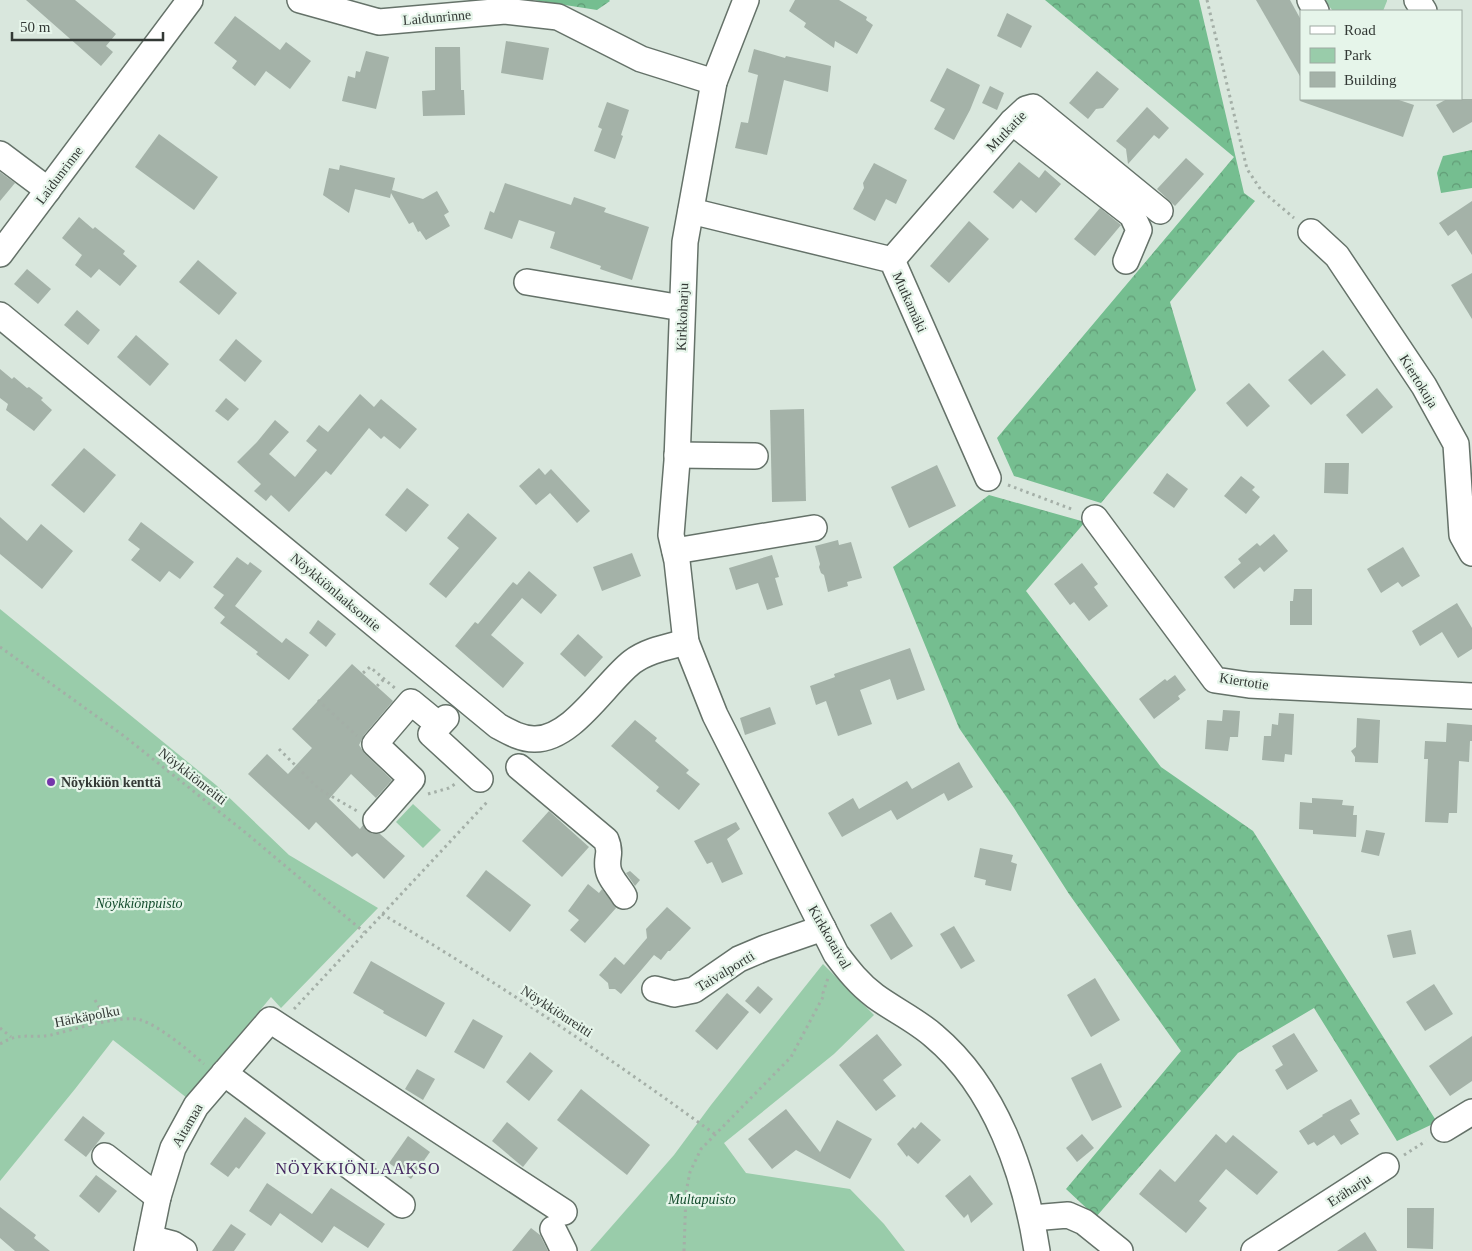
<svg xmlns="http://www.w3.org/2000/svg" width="1472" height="1251" viewBox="0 0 1472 1251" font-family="'Times New Roman',serif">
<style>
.forest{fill:url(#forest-crowns)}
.green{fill:#9ca}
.building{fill:#a4b2a8}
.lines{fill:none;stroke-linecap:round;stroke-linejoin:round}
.minor-casing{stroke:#657269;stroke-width:28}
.path{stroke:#a4afa7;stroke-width:3;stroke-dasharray:2.5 4;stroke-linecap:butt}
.minor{stroke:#fff;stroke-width:25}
.poi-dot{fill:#7536ab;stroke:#e6f5ea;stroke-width:2}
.labels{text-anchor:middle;stroke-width:4.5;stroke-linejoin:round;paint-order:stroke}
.street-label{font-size:14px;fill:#333935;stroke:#e6f5ea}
.poi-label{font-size:14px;font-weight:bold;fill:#333935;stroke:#e6f5ea;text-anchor:start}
.park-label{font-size:14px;font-style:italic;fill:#154d2e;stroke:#e6f5ea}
.quarter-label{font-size:16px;letter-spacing:1px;fill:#43265f;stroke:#e6f5ea}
</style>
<defs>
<pattern id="forest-crowns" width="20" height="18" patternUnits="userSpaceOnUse" patternTransform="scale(1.25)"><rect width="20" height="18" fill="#75be90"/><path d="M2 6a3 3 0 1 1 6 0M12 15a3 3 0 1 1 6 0" fill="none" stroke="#619b76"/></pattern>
</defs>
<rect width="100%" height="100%" fill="#d9e7dd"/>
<!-- forest -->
<g class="forest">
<path d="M533 0H609L610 1 597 10Z"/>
<path d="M1045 0H1199L1244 193 1255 201 1170 302 1196 390 1101 503 1014 476 997 438 1234 157Z"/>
<path d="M1472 150V188L1441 193 1437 173 1443 156Z"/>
<path d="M989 495 1085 522 1026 591 1161 767 1253 831 1437 1122 1397 1141 1314 1008 1238 1053 1096 1217 1066 1189 1181 1051 1069 894 1014 808 959 728 893 567Z"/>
</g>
<!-- green -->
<g class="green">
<path d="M1324 0H1387V1L1383 11H1333Z"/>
<path d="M0 609 216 785 289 855 378 908 281 1008 271 997 187 1098 113 1040 75 1089 0 1181Z"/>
<path d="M413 804 441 830 423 848 396 822Z"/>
<path d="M823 964 874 1015 834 1054 724 1143 746 1173 850 1189 884 1224 905 1251H590L674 1155 711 1105Z"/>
</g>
<!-- building -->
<g class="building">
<path d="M26 0H75L116 34 106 46 113 52 101 66Z"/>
<path d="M795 0H839L867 17 866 20 873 25 857 54 835 41 834 48 804 27 806 23 789 11Z"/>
<path d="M1256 0H1290L1301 20V78Z"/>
<path d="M1007 13 1032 26 1021 48 997 36Z"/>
<path d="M235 16 280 50 286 42 311 61 290 89 266 71 255 86 232 68 237 61 214 43Z"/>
<path d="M506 41 549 48 543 80 501 73Z"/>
<path d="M435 47H460L461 90H464L465 115 423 116 422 91 435 90Z"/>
<path d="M754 49 785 58 786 56 831 66 828 92 784 80 767 155 735 148 741 122 748 123 758 75 748 72Z"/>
<path d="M366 51 389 57 376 109 342 101 348 76 355 78 356 71 360 72Z"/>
<path d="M947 68 980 85 970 110 954 140 934 129 945 109 930 101Z"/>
<path d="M1097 71 1119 89 1103 108 1096 109 1088 119 1069 103Z"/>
<path d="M990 86 1004 93 997 110 982 103Z"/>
<path d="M1301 99H1396L1414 105 1403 137 1300 101Z"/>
<path d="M1447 99H1472V122L1453 133 1436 105Z"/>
<path d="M607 102 629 110 621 135 623 136 615 159 594 151 602 129 598 127Z"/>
<path d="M1147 107 1169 128 1159 139 1154 135 1128 164 1126 149 1116 141Z"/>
<path d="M159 134 218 177 194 210 135 167Z"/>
<path d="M1186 158 1204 174 1175 206 1157 189Z"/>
<path d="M1019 162 1039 178 1045 170 1061 184 1036 213 1021 200 1013 209 993 192Z"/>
<path d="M874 163 907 180 896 204 886 199 875 221 853 209 864 188 863 183Z"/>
<path d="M340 165 395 178 392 190 423 199 437 191 449 212 444 215 450 226 426 240 420 231 418 232 413 222 409 224 391 193 390 198 355 189 349 213 323 195 329 168 339 170Z"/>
<path d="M0 172 15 183 0 201Z"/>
<path d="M505 183 571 205 574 197 606 208 604 212 649 227 632 280 600 269 601 266 550 248 555 232 519 220 512 239 484 229 490 211 494 213Z"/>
<path d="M1472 201V255L1456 230 1448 236 1439 223Z"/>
<path d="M1100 208 1121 225 1095 256 1074 239Z"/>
<path d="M79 217 93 229 95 227 125 251 123 254 137 266 120 286 99 269 91 278 75 265 82 255 62 238Z"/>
<path d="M969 221 989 239 949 283 930 266Z"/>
<path d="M198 260 237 293 219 315 179 282Z"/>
<path d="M27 269 51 289 38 304 14 284Z"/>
<path d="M1472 273V319L1451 285Z"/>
<path d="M77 310 100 330 88 345 64 325Z"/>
<path d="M136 335 169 364 150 386 117 357Z"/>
<path d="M236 339 262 361 245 382 219 360Z"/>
<path d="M1323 350 1346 375 1311 405 1288 380Z"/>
<path d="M0 369 12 379 14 377 27 388 29 387 43 398 41 400 52 410 34 431 6 410 8 404 0 398Z"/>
<path d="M1249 383 1270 406 1247 427 1226 403Z"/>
<path d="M1377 388 1393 407 1362 434 1346 415Z"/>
<path d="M360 394 374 407 381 399 417 429 400 449 384 436 381 439 369 428 331 475 326 471 289 512 271 495 266 501 254 491 261 484 237 462 257 442 275 420 289 432 269 454 295 477 317 450 306 441 319 425 328 432Z"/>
<path d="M226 398 239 409 228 421 215 411Z"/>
<path d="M804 409 806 501 772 502 770 410Z"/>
<path d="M84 448 116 475 84 513 51 485Z"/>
<path d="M1325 463H1349L1348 494 1324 493Z"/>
<path d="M937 465 956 506 909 528 891 487Z"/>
<path d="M539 468 545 475 551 469 590 511 577 523 550 493 536 505 519 486Z"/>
<path d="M1167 473 1188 489 1174 508 1153 493Z"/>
<path d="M1241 476 1255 487 1252 490 1260 497 1246 514 1224 496Z"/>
<path d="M407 488 429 505 406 532 385 515Z"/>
<path d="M468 513 497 538 446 598 429 584 459 548 447 538Z"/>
<path d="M0 517 27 541 41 524 73 551 42 589 0 554Z"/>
<path d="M141 522 194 562 180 579 169 571 160 582 131 560 140 549 128 540Z"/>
<path d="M1274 534 1288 551 1264 572 1260 567 1234 589 1224 577 1241 563 1238 559 1257 543 1260 546Z"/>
<path d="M838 540 839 545 851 542 862 578 847 582 848 586 828 592 824 575 821 573 819 567 820 564 815 546Z"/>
<path d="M1403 547 1420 576 1402 587 1398 582 1381 593 1367 569Z"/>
<path d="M632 553 641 576 602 591 593 567Z"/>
<path d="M772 555 779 577 775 578 783 605 767 610 758 583 736 590 729 568Z"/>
<path d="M237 557 248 565 250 562 262 571 235 606 282 643 286 638 309 655 289 680 256 654 258 652 220 623 225 617 214 608 224 595 213 587Z"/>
<path d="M1082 563 1098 584 1094 587 1108 606 1089 621 1074 602 1070 605 1054 584Z"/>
<path d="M529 571 557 595 541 614 522 598 491 635 524 663 503 688 455 646 475 622 478 624 513 582 517 585Z"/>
<path d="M1294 589H1312V625H1290V601H1293Z"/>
<path d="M1457 603 1472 628V649L1458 658 1442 632 1420 646 1412 631Z"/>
<path d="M318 620 336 634 326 647 309 633Z"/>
<path d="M578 634 603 657 585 677 560 654Z"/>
<path d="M910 648 925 690 897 700 890 679 860 690 872 724 838 736 826 701 816 705 810 686 835 677 834 674Z"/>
<path d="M352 664 393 701 364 735 359 745 365 754 392 780 376 798 351 774 329 799 360 829 363 825 366 830 373 834H380L405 856 384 879 357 853 352 857 316 822 309 830 248 774 267 754 288 774 312 748 292 729Z"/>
<path d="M1175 675 1186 690 1178 696 1180 699 1154 719 1139 699 1165 679 1167 681Z"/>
<path d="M770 707 776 724 745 735 740 718Z"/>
<path d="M1223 710 1240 711 1238 737H1230L1228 751 1205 749 1207 720 1222 721Z"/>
<path d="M1279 713 1294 714 1292 755 1285 754 1284 762 1262 760 1264 736H1271L1272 724 1278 725Z"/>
<path d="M1357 718 1380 720 1378 763 1355 762V757L1351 751 1356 747Z"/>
<path d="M635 720 657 738 655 741 689 770 686 773 700 784 679 810 656 791 659 787 611 746Z"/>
<path d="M1447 723 1472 725V741H1470L1469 762 1459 761 1457 813H1449L1448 823 1425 822 1428 759H1424L1425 741 1446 742Z"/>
<path d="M959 762 973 787 948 801 944 793 897 820 891 810 842 837 828 813 853 798 859 809 907 781 912 789Z"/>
<path d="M1312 798 1343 800 1342 805 1354 806 1353 815H1357L1356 837 1313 834V830L1299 829 1300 802 1312 803Z"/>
<path d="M549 811 589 847 562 877 522 841Z"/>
<path d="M736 822 740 829 727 839 743 874 722 883 712 862 707 864 694 841Z"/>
<path d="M1366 830 1385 833 1379 856 1361 852Z"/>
<path d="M980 848 1013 855 1011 862 1017 864 1011 891 985 885 986 880 974 877Z"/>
<path d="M486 870 531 905 510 932 466 896Z"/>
<path d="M630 871 640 880 635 886 626 873Z"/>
<path d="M588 884 599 893 602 889 616 908 585 943 570 930 579 920 568 911Z"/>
<path d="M667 907 691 928 670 951H668L661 960 654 955 621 994 615 989H609L608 983 599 975 615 957 624 965 647 938 646 929Z"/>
<path d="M891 912 913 946 891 960 870 925Z"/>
<path d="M954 926 975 961 961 969 940 934Z"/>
<path d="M1411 930 1416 954 1393 958 1387 935Z"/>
<path d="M371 961 445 1003 426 1037 383 1013 384 1011 353 993Z"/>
<path d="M1095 978 1120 1020 1091 1037 1067 995Z"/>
<path d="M1434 984 1453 1014 1425 1031 1406 1002Z"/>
<path d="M758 986 773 999 760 1014 745 1001Z"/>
<path d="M727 993 749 1012 717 1050 695 1031Z"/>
<path d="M473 1019 503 1036 484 1069 454 1052Z"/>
<path d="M1294 1033 1318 1071 1287 1090 1275 1070 1283 1065 1272 1046Z"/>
<path d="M877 1034 902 1065 883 1080 896 1096 876 1111 839 1065Z"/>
<path d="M1472 1036V1081L1450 1096 1429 1066Z"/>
<path d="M530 1052 553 1071 529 1101 506 1082Z"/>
<path d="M1101 1063 1122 1107 1092 1121 1071 1078Z"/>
<path d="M417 1069 435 1079 423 1100 405 1089Z"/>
<path d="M581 1089 650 1145 627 1175 557 1120Z"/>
<path d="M1351 1099 1360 1114 1350 1120 1359 1134 1341 1145 1334 1135 1317 1146 1314 1142 1308 1145 1299 1131 1323 1116 1322 1115Z"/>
<path d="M786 1109 820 1152 837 1120 872 1139 850 1179 796 1150 772 1169 748 1139Z"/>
<path d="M83 1116 105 1133 86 1157 64 1140Z"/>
<path d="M245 1117 266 1133 239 1169 236 1167 228 1177 210 1164Z"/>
<path d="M507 1122 538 1148 523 1167 492 1141Z"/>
<path d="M921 1122 941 1140 918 1164 908 1155 907 1157 897 1144 913 1127 915 1129Z"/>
<path d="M1082 1134 1094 1148 1077 1162 1066 1148Z"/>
<path d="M1216 1134 1226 1143 1233 1135 1278 1172 1257 1195 1226 1169 1199 1201 1207 1208 1186 1233 1139 1194 1160 1169 1175 1182Z"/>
<path d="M408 1136 430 1152 411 1179 389 1163Z"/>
<path d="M96 1175 117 1191 99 1213 79 1196Z"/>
<path d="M970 1175 993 1204 971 1223 968 1214 964 1218 945 1196Z"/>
<path d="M267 1183 312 1214 331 1188 385 1224 368 1248 334 1226 322 1243 280 1213 271 1226 249 1211Z"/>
<path d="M0 1207 36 1235 34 1238 50 1251H15L0 1238Z"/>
<path d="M1407 1208H1434L1433 1249 1407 1248Z"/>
<path d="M231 1224 246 1234 234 1251H212Z"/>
<path d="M531 1228 540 1235 548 1251H512Z"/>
<path d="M1365 1232 1377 1251H1337Z"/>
</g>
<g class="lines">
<!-- minor casing -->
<g class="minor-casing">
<g id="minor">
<path d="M300 0 379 22 505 11 558 17 641 59 714 82"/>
<path d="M746 0 714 82 685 242 677 461 671 535 677 561 686 642 715 715 836 954C848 970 859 984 875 996 894 1010 916 1020 934 1036 996 1088 1025 1174 1037 1251"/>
<path d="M1310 0 1316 11"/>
<path d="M1417 0 1424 11"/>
<path d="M1012 122 1132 215 1139 230 1126 261"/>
<path d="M0 154 48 190"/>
<path d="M691 211 892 260 988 478"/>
<path d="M1311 232 1337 256 1424 386 1456 444 1462 535 1472 553"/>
<path d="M0 254 190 0"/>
<path d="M892 260 1012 122 1026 109 1033 107 1160 211"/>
<path d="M527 282 682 308"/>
<path d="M0 315 498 726C509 732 521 739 534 739 572 740 605 683 632 662 648 650 668 647 686 642"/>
<path d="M677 455 755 456"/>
<path d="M1095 518 1215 680 1249 685 1472 696"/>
<path d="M675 551 814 528"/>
<path d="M446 718 431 734 480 779"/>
<path d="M519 767 606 840C612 854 606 856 608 868 609 878 619 887 624 896"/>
<path d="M376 820 412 779 375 744 411 702 439 725"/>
<path d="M655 989 674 994 694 990 739 959 765 948 823 928"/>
<path d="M224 1073 402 1205"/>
<path d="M1444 1129 1472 1112"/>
<path d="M105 1156 158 1197"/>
<path d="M1032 1218 1068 1215 1084 1222 1120 1251"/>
<path d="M553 1229 564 1251"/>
<path d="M150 1238 173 1244 184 1251"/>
<path d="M147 1251 158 1197 173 1148 196 1106 270 1020 564 1212"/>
<path d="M1254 1251 1386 1166"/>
</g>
</g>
<!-- path -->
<g class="path">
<path d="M1207 0 1247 169 1261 190 1294 218"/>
<path d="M1008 485 1074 510"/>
<path d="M0 647 124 736 246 833 364 932"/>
<path d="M363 673 370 667 396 689"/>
<path d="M377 686 384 679"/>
<path d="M318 700 357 736"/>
<path d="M279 749 319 789 357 811"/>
<path d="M428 794 449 788 455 784"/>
<path d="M382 914C496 982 608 1056 716 1135"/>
<path d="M95 1000 108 1022"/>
<path d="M294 1009 488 801"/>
<path d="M0 1028 11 1037"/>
<path d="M0 1044C21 1031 30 1039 51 1035 72 1030 123 1014 141 1020 161 1027 188 1050 204 1064"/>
<path d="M1404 1155 1426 1141"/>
<path d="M684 1251 686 1192 690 1172 701 1149 791 1057 824 995 823 993 828 978"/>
</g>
<!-- minor -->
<use href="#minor" class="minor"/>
</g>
<!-- markers -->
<circle class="poi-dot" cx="51" cy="782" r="5"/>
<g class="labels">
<!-- street labels -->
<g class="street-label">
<text transform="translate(437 17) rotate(-5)" y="5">Laidunrinne</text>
<text transform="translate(1006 131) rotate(-46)" y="5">Mutkatie</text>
<text transform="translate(59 175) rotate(-53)" y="5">Laidunrinne</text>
<text transform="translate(910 302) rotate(66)" y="5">Mutkamäki</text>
<text transform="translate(682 317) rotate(-88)" y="5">Kirkkoharju</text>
<text transform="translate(1419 381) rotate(58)" y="5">Kiertokuja</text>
<text transform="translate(336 592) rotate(40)" y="5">Nöykkiönlaaksontie</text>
<text transform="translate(1244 681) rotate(9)" y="5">Kiertotie</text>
<text transform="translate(193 776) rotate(38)" y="5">Nöykkiönreitti</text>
<text transform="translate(830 937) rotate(60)" y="5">Kirkkotaival</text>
<text transform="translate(725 971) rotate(-31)" y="5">Taivalportti</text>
<text transform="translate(557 1011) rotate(33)" y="5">Nöykkiönreitti</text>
<text transform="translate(87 1016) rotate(-11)" y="5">Härkäpolku</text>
<text transform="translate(187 1125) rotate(-60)" y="5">Aitamaa</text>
<text transform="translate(1349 1190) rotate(-33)" y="5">Eräharju</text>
</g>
<!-- poi labels -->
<g class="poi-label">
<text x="61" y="787">Nöykkiön kenttä</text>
</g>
<!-- park labels -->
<g class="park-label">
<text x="139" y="908">Nöykkiönpuisto</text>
<text x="702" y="1204">Multapuisto</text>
</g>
<!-- quarter labels -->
<g class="quarter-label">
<text x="358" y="1174">NÖYKKIÖNLAAKSO</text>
</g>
</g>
<!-- legend -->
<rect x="1300" y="10" width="162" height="90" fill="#e6f5ea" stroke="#9eaaa2"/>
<rect x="1310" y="26" width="25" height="8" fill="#ffffff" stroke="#9eaaa2"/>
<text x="1344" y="35" font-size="15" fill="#333935">Road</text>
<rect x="1310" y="48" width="25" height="15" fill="#99ccaa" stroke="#9eaaa2"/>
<text x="1344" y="60" font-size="15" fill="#333935">Park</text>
<rect x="1310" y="72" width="25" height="15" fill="#a4b2a8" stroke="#9eaaa2"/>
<text x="1344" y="85" font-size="15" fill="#333935">Building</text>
<!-- scale -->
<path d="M12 32v8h151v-8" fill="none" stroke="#333935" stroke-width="2.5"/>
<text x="20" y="32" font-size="15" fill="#333935" stroke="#e6f5ea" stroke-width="4" paint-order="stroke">50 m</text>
</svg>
